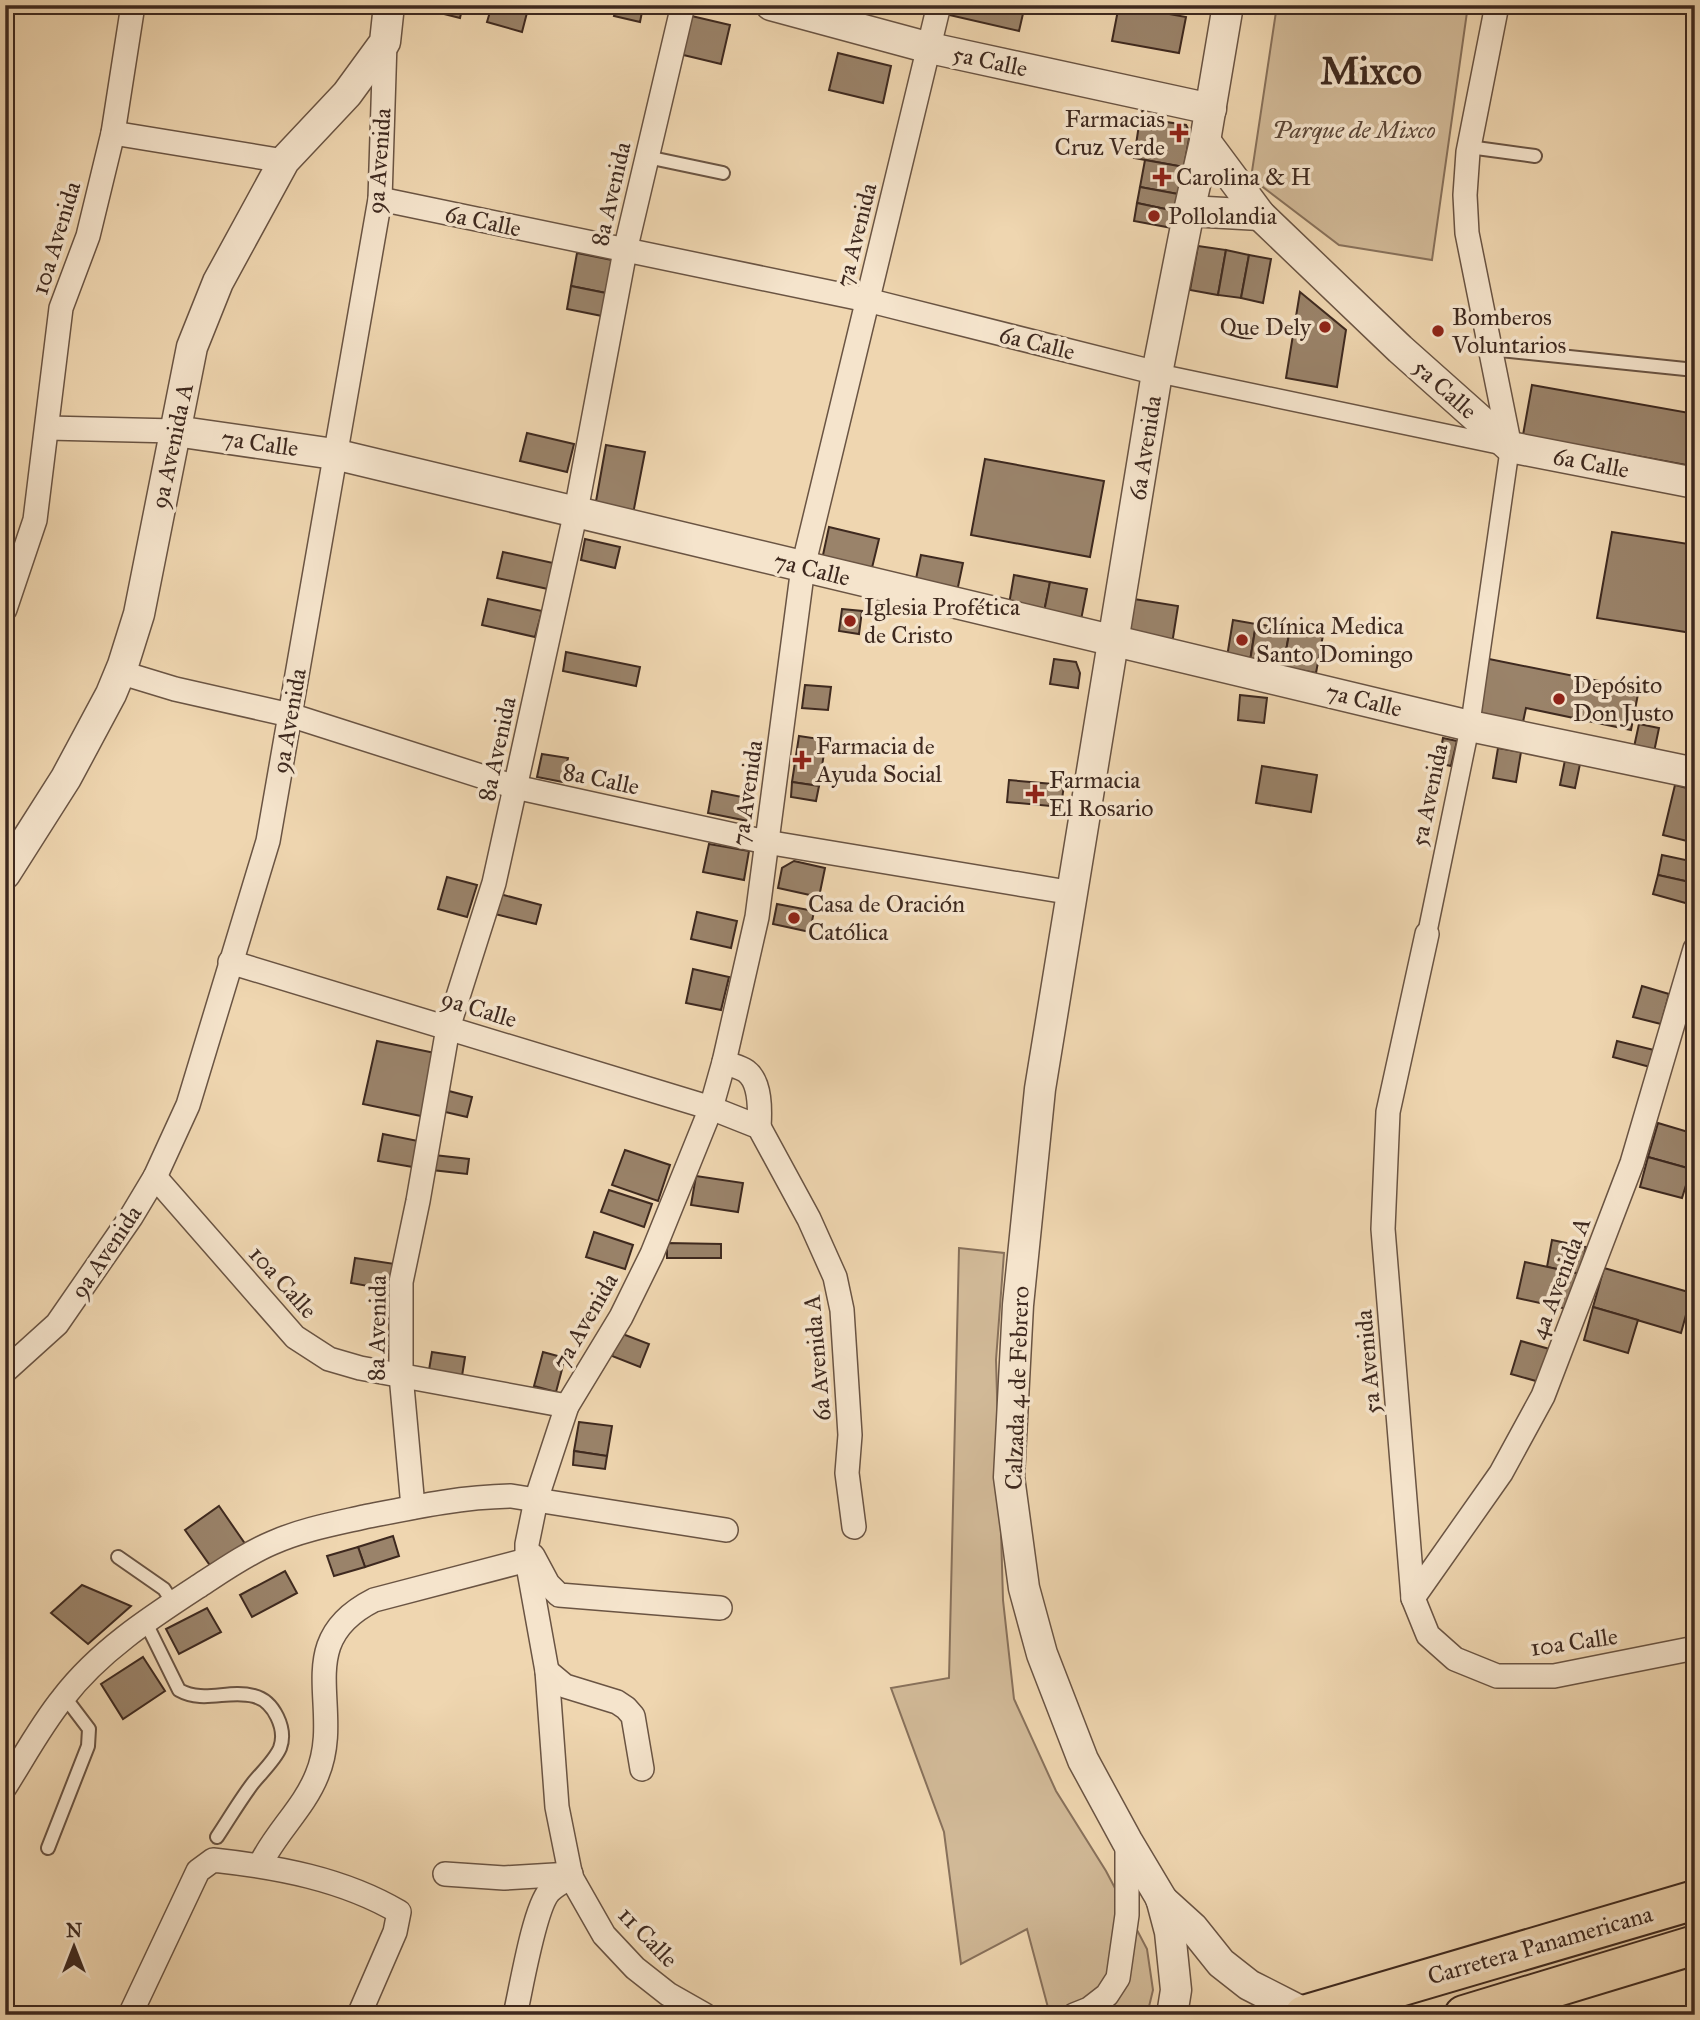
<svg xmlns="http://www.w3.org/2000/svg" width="1700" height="2020" viewBox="0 0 1700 2020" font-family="'IM FELL Great Primer',serif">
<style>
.green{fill:#d1b997;stroke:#88715b;stroke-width:2}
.building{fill:#9a836a;stroke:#3e291f;stroke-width:2}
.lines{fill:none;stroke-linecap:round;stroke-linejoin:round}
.service-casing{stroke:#6a5443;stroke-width:16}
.pedestrian-casing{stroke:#6a5443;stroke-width:21}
.minor-casing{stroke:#6a5443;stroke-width:26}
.tertiary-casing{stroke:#6a5443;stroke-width:33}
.trunk-casing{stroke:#3e291f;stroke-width:42}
.service{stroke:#f5e4cc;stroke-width:12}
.pedestrian{stroke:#f5e4cc;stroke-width:18}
.minor{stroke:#f5e4cc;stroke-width:23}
.tertiary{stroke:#f5e4cc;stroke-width:30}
.trunk{stroke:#efd6b0;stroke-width:38}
.poi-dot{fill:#8f2418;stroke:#f5e4cc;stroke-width:2.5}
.labels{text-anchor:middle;stroke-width:7;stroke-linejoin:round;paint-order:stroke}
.street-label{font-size:24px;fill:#3e291f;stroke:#f5e4cc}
.poi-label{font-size:24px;fill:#3e291f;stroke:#f5e4cc;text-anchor:start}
.park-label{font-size:24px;font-style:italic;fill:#5b4637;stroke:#f5e4cc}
.town-label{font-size:38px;font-weight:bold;fill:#3e291f;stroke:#f5e4cc}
</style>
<rect width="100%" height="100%" fill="#efd6b0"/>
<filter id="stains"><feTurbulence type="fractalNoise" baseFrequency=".00286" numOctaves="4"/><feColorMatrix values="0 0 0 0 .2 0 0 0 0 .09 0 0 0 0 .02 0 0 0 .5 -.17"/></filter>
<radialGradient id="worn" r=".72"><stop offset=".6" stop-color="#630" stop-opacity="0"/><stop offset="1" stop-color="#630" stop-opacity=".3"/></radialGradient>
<!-- green -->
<g class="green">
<path d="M1277 5H1468L1432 260 1339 245 1251 178Z"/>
<path d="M959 1248 1004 1253 996 1360 1003 1600 1014 1699 1056 1791 1106 1871 1147 1949 1153 1990 1147 2015H1050L1027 1929 961 1964 944 1832 891 1688 949 1678Z"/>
</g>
<!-- building -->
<g class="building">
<path d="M417 5H437L436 12 417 7Z"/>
<path d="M437 5H463L460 18 436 12Z"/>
<path d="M492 5H529L522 32 487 22Z"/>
<path d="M617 5 643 7 640 22 614 16Z"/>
<path d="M947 5H1025L1019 31 945 14Z"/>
<path d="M1119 5 1186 17 1179 53 1112 41Z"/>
<path d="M683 14 730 25 721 64 675 53Z"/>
<path d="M838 53 891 66 883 103 829 90Z"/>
<path d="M1140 118 1186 125 1190 133 1184 167 1134 158Z"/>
<path d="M1145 160 1184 167 1178 194 1140 187Z"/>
<path d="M1140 187 1178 194 1175 211 1137 203Z"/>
<path d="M1137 203 1175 211 1172 228 1134 221Z"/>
<path d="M1198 246 1226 250 1218 295 1190 290Z"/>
<path d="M1226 250 1249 255 1241 298 1218 295Z"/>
<path d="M577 253 612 260 606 293 571 286Z"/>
<path d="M1249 255 1271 259 1263 303 1241 298Z"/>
<path d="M571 286 606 293 602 316 567 309Z"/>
<path d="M1300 292 1346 330 1337 387 1286 378Z"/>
<path d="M1532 385 1695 414 1686 465 1523 435Z"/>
<path d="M1695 418V466L1686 465Z"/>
<path d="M527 433 574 444 567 472 520 461Z"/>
<path d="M606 445 645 452 633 514 595 507Z"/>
<path d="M985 459 1104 481 1090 557 971 535Z"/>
<path d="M829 527 879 539 869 580 820 569Z"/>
<path d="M1612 532 1695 545V612L1692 633 1597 618Z"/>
<path d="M585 539 620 547 615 568 581 560Z"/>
<path d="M503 552 553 563 548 589 497 578Z"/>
<path d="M921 555 963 563 955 601 913 593Z"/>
<path d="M1014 575 1050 582 1043 617 1008 610Z"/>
<path d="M1050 582 1087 589 1080 625 1043 617Z"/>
<path d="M488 599 542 611 535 637 482 625Z"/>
<path d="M1134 599 1178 606 1172 644 1128 637Z"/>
<path d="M842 609 862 611 859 634 839 631Z"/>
<path d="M1233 620 1256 624 1250 661 1227 657Z"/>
<path d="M1256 624 1290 629 1283 667 1250 661Z"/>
<path d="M1290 629 1323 635 1316 673 1283 667Z"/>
<path d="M566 652 640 667 636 686 563 671Z"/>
<path d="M1054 659 1076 662 1080 673 1078 688 1050 684Z"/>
<path d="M1489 659 1639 689 1631 730 1526 708 1523 722 1477 713Z"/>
<path d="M805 685 831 687 828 710 802 708Z"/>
<path d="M1240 695 1267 698 1264 723 1238 720Z"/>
<path d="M1695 708V758L1686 756Z"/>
<path d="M1639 724 1659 728 1654 752 1634 747Z"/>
<path d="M799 736 826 740 819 786 792 782Z"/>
<path d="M1443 738 1457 741 1451 766 1438 763Z"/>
<path d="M1498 748 1521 752 1516 782 1493 778Z"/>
<path d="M542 754 568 758 563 782 537 777Z"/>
<path d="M1565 760 1580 764 1575 788 1560 785Z"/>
<path d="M1262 766 1317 775 1311 812 1256 803Z"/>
<path d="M1009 780 1064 785 1061 807 1007 802Z"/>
<path d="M792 782 819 786 816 801 791 797Z"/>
<path d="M1675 785 1695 790V843L1663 835Z"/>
<path d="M712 791 752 799 748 821 708 813Z"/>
<path d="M709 844 749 851 744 880 703 872Z"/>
<path d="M1662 855 1695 862 1694 883 1658 875Z"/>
<path d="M794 861 825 868 819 897 778 888 782 868Z"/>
<path d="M1658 875 1694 883 1689 904 1653 894Z"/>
<path d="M447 877 477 885 467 917 438 909Z"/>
<path d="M500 894 541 905 536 924 495 914Z"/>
<path d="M777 904 814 911 810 932 773 924Z"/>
<path d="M697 912 737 921 731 948 691 939Z"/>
<path d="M693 969 729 977 721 1010 686 1003Z"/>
<path d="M1642 986 1669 994 1661 1024 1633 1017Z"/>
<path d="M377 1041 435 1053 421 1116 363 1104Z"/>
<path d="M1617 1041 1654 1050 1650 1067 1613 1057Z"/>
<path d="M445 1090 472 1097 467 1117 441 1111Z"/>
<path d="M1658 1123 1695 1134V1155L1691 1169 1648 1157Z"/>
<path d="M383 1134 418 1141 413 1167 378 1161Z"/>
<path d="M625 1150 670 1165 658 1201 612 1185Z"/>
<path d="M434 1155 469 1159 467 1174 432 1170Z"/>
<path d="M1648 1157 1691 1169 1682 1198 1640 1187Z"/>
<path d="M696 1176 743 1183 738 1212 691 1205Z"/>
<path d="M609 1190 652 1204 644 1227 601 1212Z"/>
<path d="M594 1232 633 1245 625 1269 586 1257Z"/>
<path d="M1552 1240 1586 1247 1580 1274 1547 1267Z"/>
<path d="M667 1243 721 1244V1258H667Z"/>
<path d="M355 1258 395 1264 391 1290 351 1283Z"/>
<path d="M1525 1262 1580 1274 1572 1310 1517 1298Z"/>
<path d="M1604 1268 1692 1293 1681 1333 1593 1307Z"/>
<path d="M1593 1307 1638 1320 1628 1353 1584 1340Z"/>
<path d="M620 1333 649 1344 640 1367 612 1356Z"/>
<path d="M1521 1341 1553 1350 1543 1383 1511 1374Z"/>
<path d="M432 1352 465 1357 462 1376 429 1370Z"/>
<path d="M543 1352 565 1358 556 1392 534 1386Z"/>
<path d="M579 1422 612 1426 607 1456 574 1451Z"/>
<path d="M574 1451 607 1456 605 1469 573 1465Z"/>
<path d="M219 1506 248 1548 214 1571 185 1530Z"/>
<path d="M393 1536 399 1556 365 1567 358 1547Z"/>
<path d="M358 1547 365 1567 334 1576 327 1556Z"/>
<path d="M285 1571 297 1593 252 1617 240 1595Z"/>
<path d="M82 1585 131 1606 88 1644 51 1613Z"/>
<path d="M207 1608 221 1632 179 1654 166 1629Z"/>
<path d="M143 1657 165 1691 123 1719 101 1684Z"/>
</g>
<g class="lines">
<!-- service casing -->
<g class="service-casing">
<g id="service">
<path d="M1469 147 1535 156"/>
<path d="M647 157 723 173"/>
<path d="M1491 349 1695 370"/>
<path d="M118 1557 164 1589 173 1603"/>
<path d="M145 1621 179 1690C204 1704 228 1689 254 1696 274 1701 287 1729 280 1748 275 1760 261 1773 253 1783 240 1800 229 1819 217 1837"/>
<path d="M48 1848 88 1746 89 1729 64 1696"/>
</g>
</g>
<!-- pedestrian casing -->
<g class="pedestrian-casing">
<path id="pedestrian" d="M1157 373 1510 447 1470 726 1427 934"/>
</g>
<!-- minor casing -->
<g class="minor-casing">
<g id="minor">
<path d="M1497 5 1468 152 1465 195 1467 233 1510 447"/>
<path d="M113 133 284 161"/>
<path d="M380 199 867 300 1157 373"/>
<path d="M48 428 175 431"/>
<path d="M5 609 35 520 61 308 88 236 113 133 133 5"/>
<path d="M129 675 175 689 290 715 515 787 766 842 1073 893"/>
<path d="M1427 934 1388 1112 1383 1229 1413 1598 1428 1635 1455 1659 1497 1676H1554L1695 1648"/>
<path d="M230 962 711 1108 759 1127 809 1219 835 1277 842 1310 850 1435 847 1473 854 1527"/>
<path d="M724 1062C730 1065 740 1067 746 1071 761 1082 760 1111 759 1127"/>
<path d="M155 1177 295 1337 329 1359 360 1368 567 1406"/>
<path d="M5 1371 57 1324 131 1217 155 1177 188 1105 268 841 380 199 385 42"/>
<path d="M413 1507 401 1375V1282L418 1201 448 1028 494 883 576 511 625 251 683 5"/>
<path d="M533 1556 548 1584 559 1595 720 1608"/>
<path d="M1413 1598 1501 1473 1543 1396 1632 1163 1695 949"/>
<path d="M547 1671 565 1686 617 1702 626 1708 633 1716 642 1769"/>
<path d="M5 1787C24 1757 41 1725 63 1698 99 1651 150 1618 199 1586 222 1571 246 1554 272 1543 301 1530 333 1524 364 1517 414 1507 460 1497 511 1496L726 1530"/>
<path d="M260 1865C275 1833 304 1808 317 1775 345 1708 289 1643 374 1600L527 1560"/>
<path d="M445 1874 504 1878 571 1874"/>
<path d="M130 2015 198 1871 213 1860C277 1867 343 1879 399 1912L395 1932 359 2015"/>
<path d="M515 2015C521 1990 534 1909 549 1892 554 1886 564 1881 571 1877"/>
<path d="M705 2015 668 1994 635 1968 604 1935 571 1877 557 1807 547 1671 527 1560V1544L536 1500 567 1406 621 1317 652 1254 711 1108 724 1062 757 917 803 567 939 5"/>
<path d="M1074 2015 1089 2009 1107 1995 1118 1978 1127 1915V1841"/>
</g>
</g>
<!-- tertiary casing -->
<g class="tertiary-casing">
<g id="tertiary">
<path d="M771 5 930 48 1211 109"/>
<path d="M1205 141 1260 215 1400 349 1510 447 1695 483"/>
<path d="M1189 211 1260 215"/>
<path d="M175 431 334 454 1470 726 1695 773"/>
<path d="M5 874 66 778 111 694 123 665 139 614 192 347 218 282 284 161 347 94 385 42 389 5"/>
<path d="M1161 1899 1193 1928 1221 1963 1249 1985 1306 2014"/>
<path d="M1172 2015 1176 1990 1170 1932 1161 1898 1127 1841 1083 1760 1042 1654 1024 1588 1009 1477 1018 1305 1040 1089 1157 373 1189 211 1205 141 1228 5"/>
</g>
</g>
<!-- trunk casing -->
<g class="trunk-casing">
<g id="trunk">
<path d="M1304 2015 1695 1900"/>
<path d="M1464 2015 1695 1945"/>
</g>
</g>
<!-- service -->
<use href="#service" class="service"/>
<!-- pedestrian -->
<use href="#pedestrian" class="pedestrian"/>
<!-- minor -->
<use href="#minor" class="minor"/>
<!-- tertiary -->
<use href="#tertiary" class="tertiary"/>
<!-- trunk -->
<use href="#trunk" class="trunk"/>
</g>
<!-- markers -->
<g class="poi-dot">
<path d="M1175.5 122.5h7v7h7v7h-7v7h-7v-7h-7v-7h7z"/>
<path d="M1158.5 166.5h7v7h7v7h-7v7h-7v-7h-7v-7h7z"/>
<circle cx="1154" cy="216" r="7"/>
<circle cx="1325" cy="327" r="7"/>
<circle cx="1438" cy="331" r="7"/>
<circle cx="850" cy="621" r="7"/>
<circle cx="1242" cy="640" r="7"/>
<circle cx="1559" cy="699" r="7"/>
<path d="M798.5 749.5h7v7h7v7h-7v7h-7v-7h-7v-7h7z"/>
<path d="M1031.5 783.5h7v7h7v7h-7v7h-7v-7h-7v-7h7z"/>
<circle cx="794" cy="918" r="7"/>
</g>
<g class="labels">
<!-- street labels -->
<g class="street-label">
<text transform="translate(990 61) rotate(12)" y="8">5a Calle</text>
<text transform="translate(379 161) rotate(-86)" y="8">9a Avenida</text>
<text transform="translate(611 194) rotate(-77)" y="8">8a Avenida</text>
<text transform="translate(483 221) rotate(12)" y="8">6a Calle</text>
<text transform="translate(856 235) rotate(-76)" y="8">7a Avenida</text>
<text transform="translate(56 238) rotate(-73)" y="8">10a Avenida</text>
<text transform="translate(1037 343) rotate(14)" y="8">6a Calle</text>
<text transform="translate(1445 389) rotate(42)" y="8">5a Calle</text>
<text transform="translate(260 443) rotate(8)" y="8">7a Calle</text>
<text transform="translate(172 446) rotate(-78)" y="8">9a Avenida A</text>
<text transform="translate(1145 448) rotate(-81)" y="8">6a Avenida</text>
<text transform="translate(1591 463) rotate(11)" y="8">6a Calle</text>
<text transform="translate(812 569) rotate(14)" y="8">7a Calle</text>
<text transform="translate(1364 700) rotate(14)" y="8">7a Calle</text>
<text transform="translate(289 721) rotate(-80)" y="8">9a Avenida</text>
<text transform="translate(497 749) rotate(-78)" y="8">8a Avenida</text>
<text transform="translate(601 779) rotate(12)" y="8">8a Calle</text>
<text transform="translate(747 793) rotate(-82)" y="8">7a Avenida</text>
<text transform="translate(1429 795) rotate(-78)" y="8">5a Avenida</text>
<text transform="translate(479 1009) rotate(17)" y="8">9a Calle</text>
<text transform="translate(106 1252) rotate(-56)" y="8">9a Avenida</text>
<text transform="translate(1560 1278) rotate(-69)" y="8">4a Avenida A</text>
<text transform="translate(283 1282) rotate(48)" y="8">10a Calle</text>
<text transform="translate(585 1321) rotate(-60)" y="8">7a Avenida</text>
<text transform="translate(377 1328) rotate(-89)" y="8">8a Avenida</text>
<text transform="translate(817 1358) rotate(-95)" y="8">6a Avenida A</text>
<text transform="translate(1368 1362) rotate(-95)" y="8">5a Avenida</text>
<text transform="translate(1017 1388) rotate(-88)" y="8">Calzada 4 de Febrero</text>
<text transform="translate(1574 1642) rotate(-8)" y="8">10a Calle</text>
<text transform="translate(648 1937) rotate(46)" y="8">11 Calle</text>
<text transform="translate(1540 1945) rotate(-16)" y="8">Carretera Panamericana</text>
</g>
<!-- poi labels -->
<g class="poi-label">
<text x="1165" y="127" text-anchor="end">Farmacias<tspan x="1165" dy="28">Cruz Verde</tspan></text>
<text x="1176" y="185">Carolina &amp; H</text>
<text x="1168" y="224">Pollolandia</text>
<text x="1452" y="325">Bomberos<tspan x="1452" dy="28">Voluntarios</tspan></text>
<text x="1311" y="335" text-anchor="end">Que Dely</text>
<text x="864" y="615">Iglesia Profética<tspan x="864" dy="28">de Cristo</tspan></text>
<text x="1256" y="634">Clínica Medica<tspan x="1256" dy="28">Santo Domingo</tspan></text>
<text x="1573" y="693">Depósito<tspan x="1573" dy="28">Don Justo</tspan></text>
<text x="816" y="754">Farmacia de<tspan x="816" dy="28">Ayuda Social</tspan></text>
<text x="1049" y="788">Farmacia<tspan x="1049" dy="28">El Rosario</tspan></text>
<text x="808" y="912">Casa de Oración<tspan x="808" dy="28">Católica</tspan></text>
</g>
<!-- park labels -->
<g class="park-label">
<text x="1354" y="138">Parque de Mixco</text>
</g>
<!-- town labels -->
<g class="town-label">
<text x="1371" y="84">Mixco</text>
</g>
</g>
<!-- margin -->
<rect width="1700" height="2020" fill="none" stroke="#efd6b0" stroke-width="28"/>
<rect x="7" y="7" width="1686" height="2006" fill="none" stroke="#3e291f" stroke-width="3.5"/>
<rect x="14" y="14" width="1672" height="1992" fill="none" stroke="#3e291f" stroke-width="2"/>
<!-- north arrow -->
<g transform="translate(74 1947)" stroke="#f5e4cc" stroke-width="5" paint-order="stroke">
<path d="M0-5L12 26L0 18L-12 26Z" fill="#3e291f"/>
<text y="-10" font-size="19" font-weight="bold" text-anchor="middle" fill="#3e291f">N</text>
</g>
<rect width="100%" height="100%" filter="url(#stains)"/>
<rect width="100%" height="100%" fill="url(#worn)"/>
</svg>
